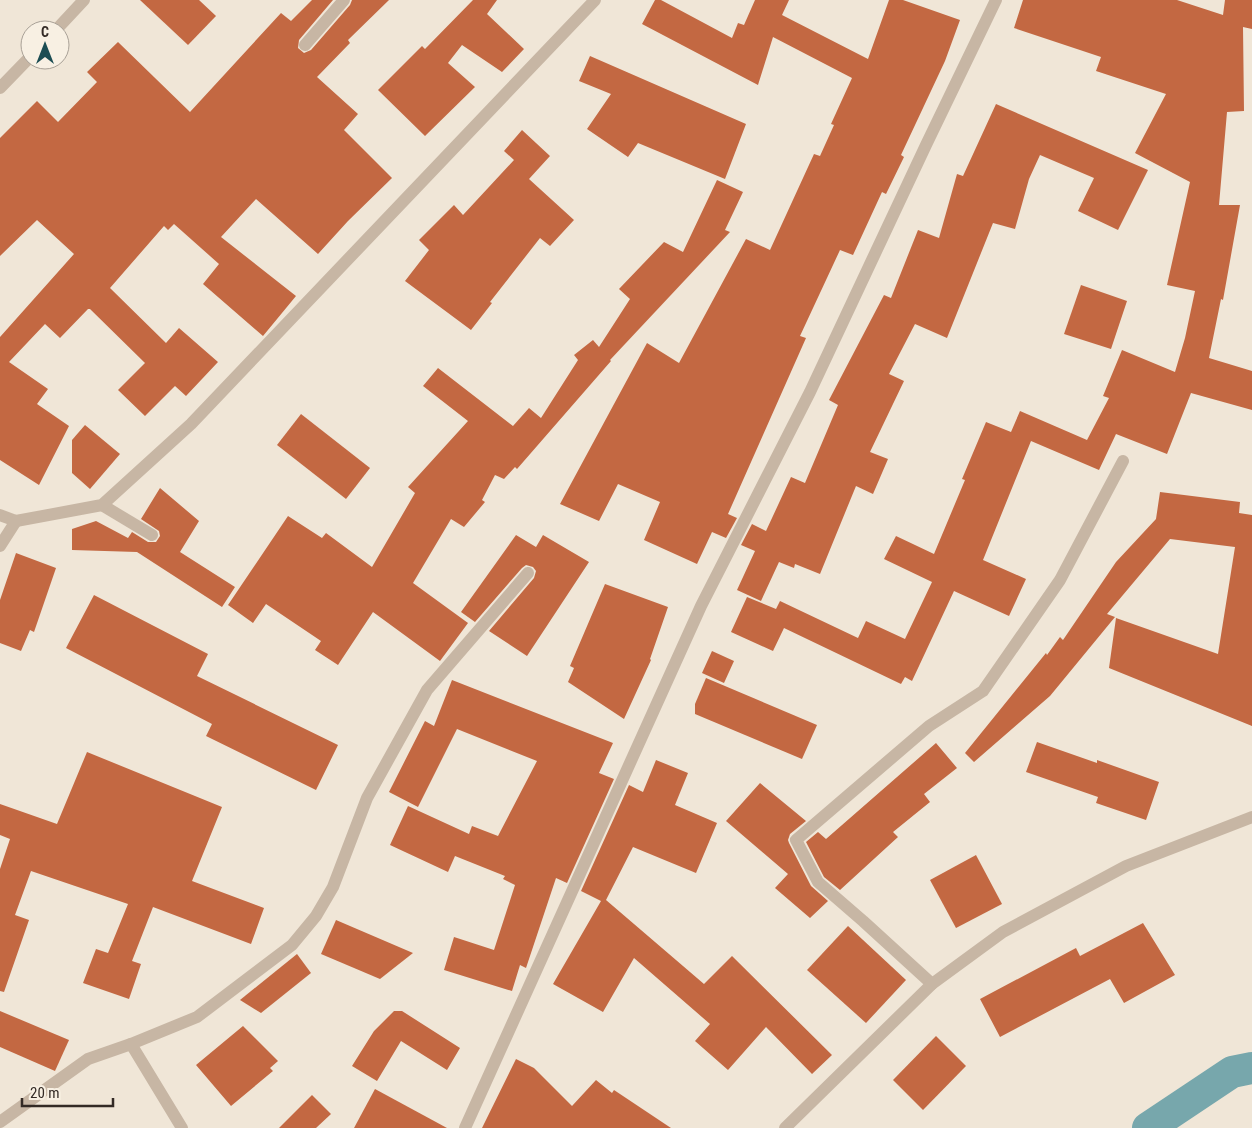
<svg xmlns="http://www.w3.org/2000/svg" width="1252" height="1128" viewBox="0 0 1252 1128" font-family="'Roboto Condensed',sans-serif">
<style>
.lines{fill:none;stroke-linecap:round;stroke-linejoin:round}
.canal{stroke:#77a7ac;stroke-width:32}
.building{fill:#c36842}
.street{stroke:#c7b6a4;stroke-width:12}
</style>
<rect width="100%" height="100%" fill="#f0e6d7"/>
<g class="lines">
<!-- canal -->
<path class="canal" d="M1148 1128 1232 1072 1252 1068"/>
</g>
<!-- building -->
<g class="building">
<path d="M140 0H199L216 16 188 45Z"/>
<path d="M312 0H333L299 40 298 48 304 53 311 50 350 5 352 0H389L348 40 350 43 317 77 358 114 344 130 392 178 348 221 318 254 256 199 221 237 296 296 263 336 203 284 219 264 174 224 168 230 164 226 110 288 166 343 179 328 218 362 186 396 175 386 145 416 118 390 145 363 90 309H88L60 338 45 324 9 362 48 389 37 404 69 426 39 485 0 460V337L74 254 37 220 0 256V138L37 101 58 122 97 82 87 72 118 42 190 112 281 13 291 21Z"/>
<path d="M473 0H497L487 14 524 49 502 72 462 45 448 63 475 87 425 136 378 90 422 46 425 49Z"/>
<path d="M655 0H661L732 38 738 23 744 25 755 0H789L782 15 868 59 889 0H903L960 20 945 61 901 155 904 157 886 194 882 192 853 255 840 250 800 336 806 338 728 514 737 518 726 538 712 532 697 564 644 540 660 502 618 484 599 521 560 504 647 343 679 363 746 239 770 250 814 154 820 156 834 125 831 124 852 78 773 37 758 85 642 24Z"/>
<path d="M1023 0H1177L1223 15 1225 0H1252V29L1243 27 1244 111 1227 112 1219 205H1240L1223 300 1221 299 1209 358 1252 371V410L1191 393 1167 454 1116 434 1099 470 1031 441 983 560 1026 579 1009 616 954 591 912 681 905 677 901 684 784 628 773 651 731 632 747 597 776 609 780 601 858 638 866 621 905 639 932 582 884 559 896 536 934 554 965 480 962 479 986 422 1011 432 1020 411 1087 440 1109 398 1103 396 1122 350 1175 372 1185 338 1195 291 1167 285 1190 182 1135 153 1166 94 1096 71 1101 57 1014 28Z"/>
<path d="M590 56 746 124 725 179 638 143 628 157 587 129 611 94 579 81Z"/>
<path d="M996 104 1148 170 1118 230 1078 211 1094 178 1040 155 1029 179 1015 229 993 223 947 338 915 324 889 374 904 381 870 452 888 459 873 494 856 486 820 574 795 564 794 568 779 562 761 601 737 590 755 551 741 545 752 524 766 531 791 477 805 483 838 405 829 400 884 295 891 298 918 230 939 238 957 174 963 176Z"/>
<path d="M522 130 550 156 529 179 574 220 550 246 540 238 490 302 492 303 471 330 405 281 429 250 419 240 454 205 463 215 514 160 504 151Z"/>
<path d="M717 180 743 192 725 230 730 232 610 360 611 361 517 469 515 467 504 479 495 475 482 500 485 502 464 527 451 519 413 583 468 623 440 661 373 612 338 665 315 650 321 641 266 604 253 623 228 605 288 516 322 538 326 533 372 567 415 493 408 487 468 421 423 386 438 368 513 426 529 408 541 418 578 360 574 355 593 340 599 347 630 299 619 289 664 242 683 252Z"/>
<path d="M1081 285 1127 301 1111 349 1064 334Z"/>
<path d="M301 414 370 468 346 499 277 445Z"/>
<path d="M85 425 120 454 90 489 72 473V440Z"/>
<path d="M160 488 199 521 180 552 235 587 222 607 137 552 72 550V529L96 521 128 538 132 532 148 542H156L160 536 159 531 141 519Z"/>
<path d="M1160 492 1240 502 1239 513 1252 515V726L1109 668 1116 618 1218 654 1235 547 1170 539 1107 614 1115 617 1050 696 974 762 965 753 1046 653 1047 655 1060 637 1063 640 1116 562 1156 519Z"/>
<path d="M516 535 536 547 543 535 589 562 527 656 489 631 534 578 536 571 533 567 526 565 522 568 475 622 461 612Z"/>
<path d="M16 553 56 568 34 632 30 630 21 651 0 643V600Z"/>
<path d="M605 584 668 607 650 659 651 660 624 719 568 682 574 668 570 666Z"/>
<path d="M94 595 208 654 197 676 338 745 316 790 206 736 212 724 66 648Z"/>
<path d="M712 651 734 661 724 683 702 673Z"/>
<path d="M706 678 817 725 802 759 695 714V704Z"/>
<path d="M452 680 613 743 599 773 614 779 567 883 556 878 526 968 520 965 512 991 444 970 454 937 494 950 515 885 503 879 505 876 455 856 448 872 390 845 408 806 469 834 472 826 498 836 537 761 457 729 418 807 389 792 425 721 434 726Z"/>
<path d="M1037 742 1097 763V760L1159 782 1146 820 1096 803 1098 797 1026 772Z"/>
<path d="M936 743 957 768 924 794 930 802 893 832 898 837 840 890 824 877 806 842 818 832 826 839Z"/>
<path d="M87 752 222 807 192 881 264 908 251 944 153 907 132 961 141 964 129 999 83 983 96 949 108 953 128 904 31 871 15 915 29 920 4 992 0 991V869L10 839 0 835V804L57 824Z"/>
<path d="M656 760 688 773 675 805 717 823 696 873 633 847 606 900 704 984 732 956 832 1055 812 1074 766 1027 728 1070 695 1041 710 1024 634 958 603 1012 553 984 601 901 581 891 629 785 643 792Z"/>
<path d="M760 783 806 821 790 834 788 840 789 843 811 886 828 901 810 918 775 888 788 874 726 821Z"/>
<path d="M976 855 1002 904 956 928 930 880Z"/>
<path d="M336 920 413 953 380 979 321 954Z"/>
<path d="M1143 923 1175 975 1124 1003 1110 979 1000 1037 980 999 1076 948 1080 956Z"/>
<path d="M848 926 906 980 866 1023 807 970Z"/>
<path d="M297 954 311 973 261 1013 240 1000Z"/>
<path d="M0 1011 69 1040 55 1071 0 1047Z"/>
<path d="M394 1011H402L460 1048 447 1070 401 1041 377 1081 352 1066 374 1031Z"/>
<path d="M243 1026 278 1061 270 1068 273 1071 231 1106 196 1065Z"/>
<path d="M936 1036 966 1066 923 1110 893 1080Z"/>
<path d="M516 1059 534 1068 572 1106 596 1080 612 1093 614 1090 671 1128H482Z"/>
<path d="M375 1089 447 1128H354Z"/>
<path d="M312 1095 331 1114 316 1128H279Z"/>
</g>
<g class="lines">
<!-- street -->
<g class="street">
<path d="M56 30 84 0"/>
<path d="M305 45 344 0"/>
<path d="M0 88 30 57"/>
<path d="M102 505 152 535"/>
<path d="M0 515 16 521 102 505 191 424 595 0"/>
<path d="M0 546 16 521"/>
<path d="M932 984 863 921 818 882 796 840 929 726 983 691 1060 580 1123 461"/>
<path d="M0 1122 88 1059 131 1044"/>
<path d="M182 1128 131 1044 197 1017 292 945 316 916 333 887 367 798 427 690 528 573"/>
<path d="M465 1128 701 606 810 392 926 145 996 0"/>
<path d="M785 1128 932 984 1003 932 1126 866 1252 817"/>
</g>
</g>
<!-- north arrow -->
<g transform="translate(45 45)"><circle r="24" fill="#f8f0e3" stroke="#a9a197"/>
<path d="M0-4L9 19L0 12L-9 19Z" fill="#1c4d53"/>
<text y="-8" font-size="14" font-weight="bold" text-anchor="middle" fill="#332a25">С</text>
</g>
<!-- scale -->
<path d="M22 1098v8h91v-8" fill="none" stroke="#332a25" stroke-width="2.5"/>
<text x="30" y="1098" font-size="15" fill="#332a25" stroke="#f8f0e3" stroke-width="4" paint-order="stroke">20 m</text>
</svg>
